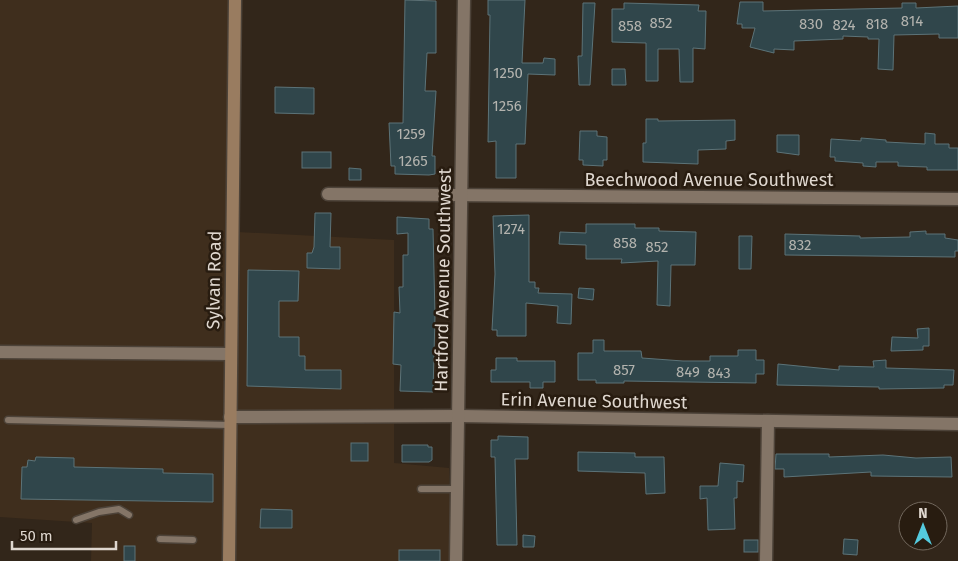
<svg xmlns="http://www.w3.org/2000/svg" width="958" height="561" viewBox="0 0 958 561" font-family="'Fira Sans',sans-serif">
<style>
.built{fill:#3f2e1d}
.building{fill:#30464b;stroke:#5c7378}
.lines{fill:none;stroke-linecap:round;stroke-linejoin:round}
.service-casing{stroke:#4d4339;stroke-width:9}
.minor-casing{stroke:#4d4339;stroke-width:15}
.secondary-casing{stroke:#4d4339;stroke-width:15}
.service{stroke:#847567;stroke-width:6}
.minor{stroke:#847567;stroke-width:12}
.secondary{stroke:#997c60;stroke-width:12}
.labels{text-anchor:middle;stroke-width:5;stroke-linejoin:round;paint-order:stroke}
.number-label{font-size:15px;fill:#b3b3ae}
.street-label{font-size:18px;fill:#dfd7cf;stroke:#281c10}
</style>
<rect width="100%" height="100%" fill="#32261a"/>
<!-- built -->
<path class="built" d="M0 0H237L238 232 394 240V463L449 468 451 561H91L92 523 0 517Z"/>
<!-- building -->
<g class="building">
<path d="M405 0 436 1V53H427L425 91H436L432 156H435V174L429 175 395 174V166H391L389 123H403Z"/>
<path d="M488 0H525L522 63H543L544 58 555 59V75L528 74 525 144H516V178H496V141L488 142 490 15H488Z"/>
<path d="M740 2H763V11L902 8V3H916V8L958 6V38H939V34L894 35 893 70 878 69 879 39H868V37L843 36V39L794 41V50L774 49V53L750 47 755 28H742V24H737Z"/>
<path d="M583 3H595L590 85H579L578 56H582Z"/>
<path d="M624 3 699 5 698 11H706L705 49 693 48V82H680L679 49H658V81H646V43L612 42V9H624Z"/>
<path d="M612 69H625L626 85H612Z"/>
<path d="M275 87 314 88V114L275 113Z"/>
<path d="M646 119H658V121L735 120V140L726 141V149L698 150V164L643 162V143H646Z"/>
<path d="M580 131H597V136L607 137V160H603V166L583 165V160H579Z"/>
<path d="M925 133 935 134V144H949V148H958V170H927V167L898 166V162H876V167L863 166V163L835 161V157H830L831 139 861 141V138L886 140V142L925 144Z"/>
<path d="M777 135H799V155L777 152Z"/>
<rect x="302" y="152" width="29" height="16"/>
<path d="M349 168 361 169V180H349Z"/>
<path d="M315 213H331L330 247H340V269L307 268V253H312L314 247Z"/>
<path d="M529 215V282H535V288H539L538 293 572 294 571 324 557 323 558 306 526 303V336H497V330H492L495 274 493 216Z"/>
<path d="M397 217 429 219V229H433L435 316 433 392 400 391 401 365 393 364 394 312 400 313 399 287H403V255H408V233L397 234Z"/>
<path d="M586 224H635V228H659V231L696 232 695 265H671L670 306 657 305 658 261 621 263 622 259H586V245L559 244 560 232 586 233Z"/>
<path d="M926 231V234H945V238L958 240V251H955V257L785 255V234L860 236V238L910 237V232Z"/>
<path d="M739 236H752L751 269H739Z"/>
<path d="M248 270 299 271 298 301H279V337H299V356H305V370H341V389L247 386Z"/>
<path d="M579 288 594 289 593 300 578 298Z"/>
<path d="M929 328V346H923V350L891 351 892 337 918 338 917 329Z"/>
<path d="M593 340H604V351H641L642 358 683 361H710V356H738V350H756V360H764V374H756V383L624 381V383H596V380H578V353H593Z"/>
<path d="M496 358H517V361H555V382H543V388H530V382H491V370H496Z"/>
<path d="M886 360V368L954 370 953 385H944V388L879 389V387L777 385 778 364 839 370V366L874 367 873 361Z"/>
<path d="M498 436 528 437V459H515L517 545H497L495 457H491V440H498Z"/>
<rect x="351" y="443" width="17" height="18"/>
<path d="M402 445H428V447H432V460L429 462H402Z"/>
<path d="M578 452 635 453V457H664L665 493 646 494 645 473 578 471Z"/>
<path d="M776 454H829V457L883 455 916 458 951 457 952 477 871 476V472L784 477V469H775Z"/>
<path d="M36 457 74 458V467L163 469V473L213 474V502L21 499 22 467H27L28 460 35 461Z"/>
<path d="M720 463 744 465 743 482 737 481V498H734L735 529 708 530 707 498 700 499V486H718Z"/>
<path d="M261 509 292 510V528H260Z"/>
<path d="M523 535 535 536 534 547H523Z"/>
<path d="M844 539 858 540 857 555 843 554Z"/>
<rect x="744" y="540" width="14" height="12"/>
<rect x="124" y="546" width="11" height="15"/>
<rect x="399" y="550" width="41" height="11"/>
</g>
<g class="lines">
<!-- service casing -->
<g class="service-casing">
<g id="service">
<path d="M8 420 230 425"/>
<path d="M421 489H458"/>
<path d="M76 520 99 512 119 509 129 515"/>
<path d="M160 539 193 540"/>
</g>
</g>
<!-- minor casing -->
<g class="minor-casing">
<g id="minor">
<path d="M328 194 958 199"/>
<path d="M0 352 230 354"/>
<path d="M230 417 459 416 958 424"/>
<path d="M456 561 464 0"/>
<path d="M766 561 768 421"/>
</g>
</g>
<!-- secondary casing -->
<g class="secondary-casing">
<path id="secondary" d="M229 561 235 0"/>
</g>
<!-- service -->
<use href="#service" class="service"/>
<!-- minor -->
<use href="#minor" class="minor"/>
<!-- secondary -->
<use href="#secondary" class="secondary"/>
</g>
<g class="labels">
<!-- number labels -->
<g class="number-label">
<text x="912" y="26">814</text>
<text x="661" y="28">852</text>
<text x="811" y="29">830</text>
<text x="877" y="29">818</text>
<text x="844" y="30">824</text>
<text x="630" y="31">858</text>
<text x="508" y="78">1250</text>
<text x="507" y="111">1256</text>
<text x="411" y="139">1259</text>
<text x="413" y="166">1265</text>
<text x="511" y="234">1274</text>
<text x="625" y="248">858</text>
<text x="800" y="250">832</text>
<text x="657" y="252">852</text>
<text x="624" y="375">857</text>
<text x="688" y="377">849</text>
<text x="719" y="378">843</text>
</g>
<!-- street labels -->
<g class="street-label">
<text x="709" y="186">Beechwood Avenue Southwest</text>
<text transform="translate(214 280) rotate(-89)" y="6">Sylvan Road</text>
<text transform="translate(443 280) rotate(-89)" y="6">Hartford Avenue Southwest</text>
<text transform="translate(594 401) rotate(1)" y="6">Erin Avenue Southwest</text>
</g>
</g>
<!-- north arrow -->
<g transform="translate(923 526)"><circle r="24" fill="#281c10" stroke="#71675c"/>
<path d="M0-4L9 19L0 12L-9 19Z" fill="#54cade"/>
<text y="-8" font-size="14" font-weight="bold" text-anchor="middle" fill="#dfd7cf">N</text>
</g>
<!-- scale -->
<path d="M12 541v8h104v-8" fill="none" stroke="#dfd7cf" stroke-width="2.5"/>
<text x="20" y="541" font-size="15" fill="#dfd7cf" stroke="#281c10" stroke-width="4" paint-order="stroke">50 m</text>
</svg>
